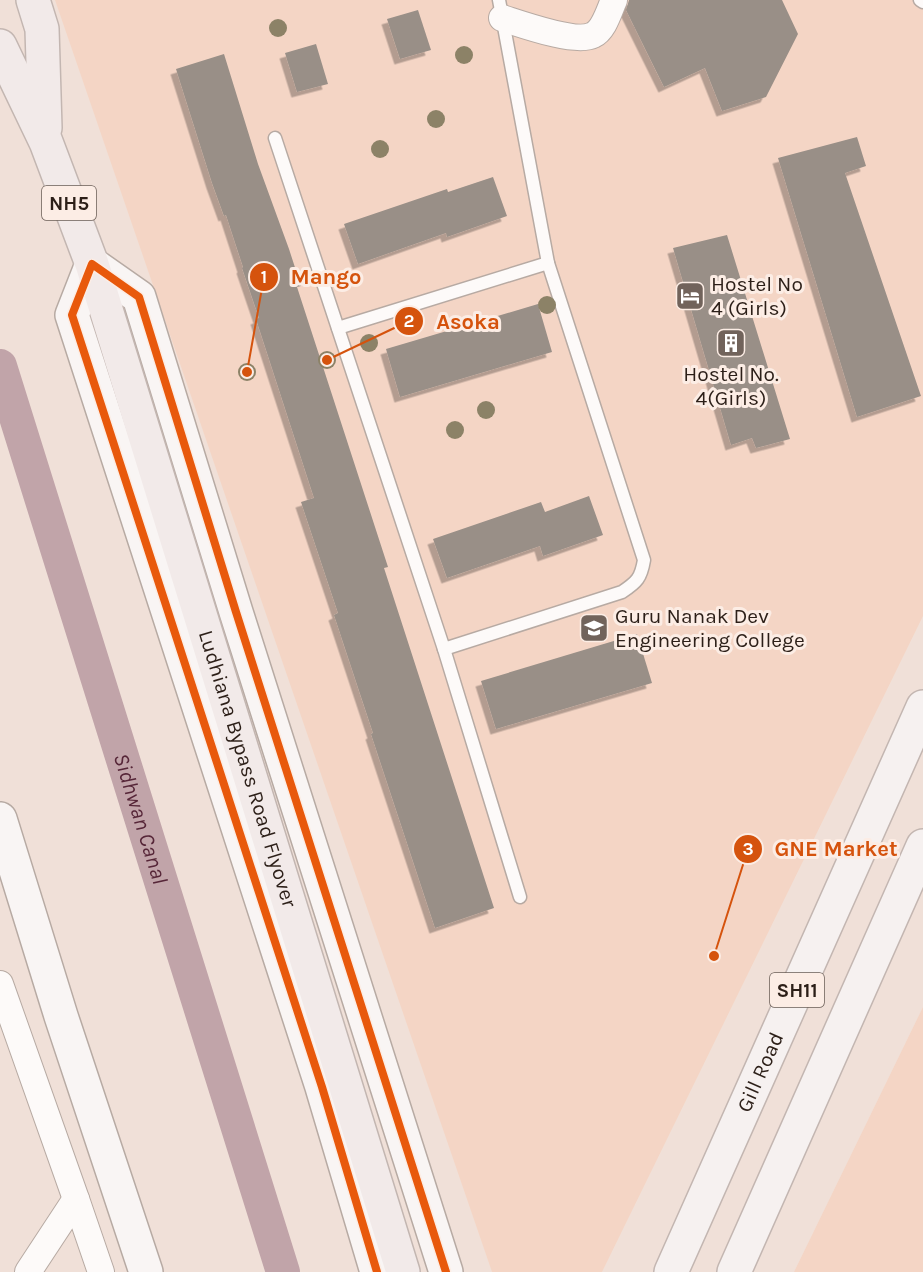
<svg xmlns="http://www.w3.org/2000/svg" width="923" height="1272" viewBox="0 0 923 1272" font-family="Karla,sans-serif">
<style>
.built{fill:#f4d5c5}
.lines{fill:none;stroke-linecap:round;stroke-linejoin:round}
.canal{stroke:#c1a4a9;stroke-width:34}
.building{fill:#998f87;filter:url(#shadow)}
.lane-casing{stroke:#b7aaa3;stroke-width:15}
.street-casing{stroke:#b7aaa3;stroke-width:28}
.secondary-casing{stroke:#b7aaa3;stroke-width:36}
.primary-casing{stroke:#c3b6b1;stroke-width:36}
.highway-casing{stroke:#c3b6b1;stroke-width:36}
.lane{stroke:#fdfaf9;stroke-width:12}
.street{stroke:#fdfaf9;stroke-width:26}
.secondary{stroke:#f9f5f4;stroke-width:33}
.primary{stroke:#f6f1f0;stroke-width:33}
.highway{stroke:#f2eae9;stroke-width:33}
.cycleway-casing{stroke:#fcede5;stroke-width:11}
.cycleway{stroke:#e8590c;stroke-width:8}
.tree{fill:#8c8267}
.labels{text-anchor:middle;stroke-width:6;stroke-linejoin:round;paint-order:stroke}
.shield{fill:#fcede5;stroke:#6a5d56;stroke-width:1.5}
.shield-label{font-size:20px;font-weight:bold;fill:#2c1f18}
.poi-label{font-size:21px;fill:#2c1f18;stroke:#fcede5;text-anchor:start}
.street-label{font-size:21px;fill:#2c1f18;stroke:#fcede5}
.water-label{font-size:22px;font-style:italic;fill:#562638;stroke:#fcede5}
.leader{fill:none;stroke:#d5530d;stroke-width:2}
.callout-dot{fill:#d5530d;stroke:#fcede5;stroke-width:2}
.mark-label{font-size:18px;text-anchor:middle;font-weight:bold;fill:#fff}
.callout-label{font-size:22px;text-anchor:middle;font-weight:bold;fill:#d5530d;stroke:#fcede5;stroke-width:6;stroke-linejoin:round;paint-order:stroke}
</style>
<defs>
<filter id="shadow"><feDropShadow dx="-5.5" dy="5.5" stdDeviation="0" flood-color="#0004"/></filter>
</defs>
<rect width="100%" height="100%" fill="#f0e0d8"/>
<!-- built -->
<g class="built">
<path d="M55 0H923V616L602 1272H492Z"/>
<path d="M923 1007V1272H794Z"/>
</g>
<g class="lines">
<!-- canal -->
<path class="canal" id="s1" d="M0 366 283 1272"/>
</g>
<!-- building -->
<g class="building">
<path d="M629 0H782L798 34 766 97 722 111 705 68 664 87 626 10Z"/>
<path d="M418 10 431 50 400 59 387 19Z"/>
<path d="M316 44 328 84 297 92 285 53Z"/>
<path d="M224 54 258 164 289 249 301 286 297 287 388 567 384 568 494 908 435 928 371 734 373 733 334 615 338 613 301 502 314 498 256 319 259 318 242 268 243 267 226 215 224 216 212 183 176 69Z"/>
<path d="M857 137 866 166 845 173 921 396 857 417 778 158Z"/>
<path d="M493 177 507 216 447 237 446 233 358 264 344 224 447 189 448 192Z"/>
<path d="M727 235 790 439 756 448 752 438 731 445 673 248Z"/>
<path d="M538 304 552 352 400 397 386 349Z"/>
<path d="M589 496 603 535 543 556 540 546 447 578 433 539 541 502 545 512Z"/>
<path d="M637 634 652 683 496 729 481 681Z"/>
</g>
<g class="lines">
<!-- lane casing -->
<g class="lane-casing">
<g id="lane">
<path d="M920 0 923 2"/>
<path d="M275 138 444 649 520 897"/>
<path d="M338 328 548 263"/>
<path d="M444 649 622 592C637 582 641 578 644 560L548 263 499 0"/>
</g>
</g>
<!-- street casing -->
<g class="street-casing">
<g id="street">
<path d="M502 18C521 24 576 44 593 35 604 30 609 11 614 0"/>
<path d="M0 984 76 1199"/>
<path d="M28 1272 76 1199 101 1272"/>
</g>
</g>
<!-- secondary casing -->
<g class="secondary-casing">
<g id="secondary">
<path d="M0 819 61 1016 146 1272"/>
<path d="M377 1272 322 1087 72 315 92 264 139 297 236 612 446 1272"/>
</g>
</g>
<!-- primary casing -->
<g class="primary-casing">
<g id="primary">
<path id="s2" d="M671 1272 923 707"/>
<path d="M734 1272 923 846"/>
</g>
</g>
<!-- highway casing -->
<g class="highway-casing">
<g id="highway">
<path d="M33 0 42 29 45 128"/>
<path id="s3" d="M0 46 46 142 92 264 403 1272"/>
</g>
</g>
<!-- lane -->
<use href="#lane" class="lane"/>
<!-- street -->
<use href="#street" class="street"/>
<!-- secondary -->
<use href="#secondary" class="secondary"/>
<!-- primary -->
<use href="#primary" class="primary"/>
<!-- highway -->
<use href="#highway" class="highway"/>
<!-- cycleway casing -->
<g class="cycleway-casing">
<path id="cycleway" d="M377 1272 322 1087 72 315 92 264 139 297 236 612 446 1272"/>
</g>
<!-- cycleway -->
<use href="#cycleway" class="cycleway"/>
</g>
<!-- trees -->
<g class="tree">
<circle cx="278" cy="28" r="9"/>
<circle cx="464" cy="55" r="9"/>
<circle cx="436" cy="119" r="9"/>
<circle cx="380" cy="149" r="9"/>
<circle cx="547" cy="305" r="9"/>
<circle cx="369" cy="343" r="9"/>
<circle cx="327" cy="360" r="9"/>
<circle cx="247" cy="372" r="9"/>
<circle cx="486" cy="410" r="9"/>
<circle cx="455" cy="430" r="9"/>
</g>
<!-- icons -->
<defs>
<g id="hotel-square" transform="scale(1.5)"><rect x="-9" y="-9" width="18" height="18" rx="4" fill="#71635b" stroke="#fcede5"/><path d="M-6-4.5h1.5V1H6V5H4.5V3h-9V5H-6ZM-4 0a1.8 1.8 0 1 1 3.6 0ZM.5 0V-2.5h3Q6-2.5 6 0Z" fill="#fff"/></g>
<g id="building-square" transform="scale(1.5)"><rect x="-9" y="-9" width="18" height="18" rx="4" fill="#71635b" stroke="#fcede5"/><path d="M-4-6H4V6H1V3H-1V6H-4ZM-2.5-4.3h1.7v1.8h-1.7ZM.8-4.3h1.7v1.8H.8ZM-2.5-1h1.7V.8h-1.7ZM.8-1h1.7V.8H.8Z" fill="#fff"/></g>
<g id="university-square" transform="scale(1.5)"><rect x="-9" y="-9" width="18" height="18" rx="4" fill="#71635b" stroke="#fcede5"/><path d="M0-5L7-2L0 1L-7-2ZM-4 1L0 2.5L4 1V4Q0 6-4 4Z" fill="#fff"/></g>
</defs>
<g fill-rule="evenodd">
<use href="#hotel-square" x="690" y="296"/>
<use href="#building-square" x="731" y="343"/>
<use href="#university-square" x="594" y="628"/>
</g>
<g class="labels">
<!-- shield labels -->
<g class="shield">
<rect x="42" y="186" width="54" height="34" rx="4.5"/>
<rect x="770" y="973" width="54" height="34" rx="4.5"/>
</g>
<g class="shield-label">
<text x="69" y="210">NH5</text>
<text x="797" y="997">SH11</text>
</g>
<!-- poi labels -->
<g class="poi-label">
<text x="711" y="291">Hostel No<tspan x="711" dy="24">4 (Girls)</tspan></text>
<text x="731" y="381" text-anchor="middle">Hostel No.<tspan x="731" dy="24">4(Girls)</tspan></text>
<text x="615" y="623">Guru Nanak Dev<tspan x="615" dy="24">Engineering College</tspan></text>
</g>
<!-- street labels -->
<g class="street-label">
<text dy="7" stroke="none"><textPath href="#s3" startOffset="765">Ludhiana Bypass Road Flyover</textPath></text>
<text dy="7" stroke="none"><textPath href="#s2" startOffset="219">Gill Road</textPath></text>
</g>
<!-- water labels -->
<g class="water-label">
<text dy="8" stroke="none"><textPath href="#s1" startOffset="474">Sidhwan Canal</textPath></text>
</g>
</g>
<!-- callouts -->
<path class="leader" d="M247 372L264 277M327 360L409 321M714 956L748 849"/>
<g class="callout-dot">
<circle cx="247" cy="372" r="6"/>
<circle cx="327" cy="360" r="6"/>
<circle cx="714" cy="956" r="6"/>
<circle cx="264" cy="277" r="15"/>
<circle cx="409" cy="321" r="15"/>
<circle cx="748" cy="849" r="15"/>
</g>
<g class="mark-label">
<text x="264" y="283">1</text>
<text x="409" y="327">2</text>
<text x="748" y="855">3</text>
</g>
<g class="callout-label">
<text x="326" y="284">Mango</text>
<text x="468" y="329">Asoka</text>
<text x="836" y="856">GNE Market</text>
</g>
</svg>
